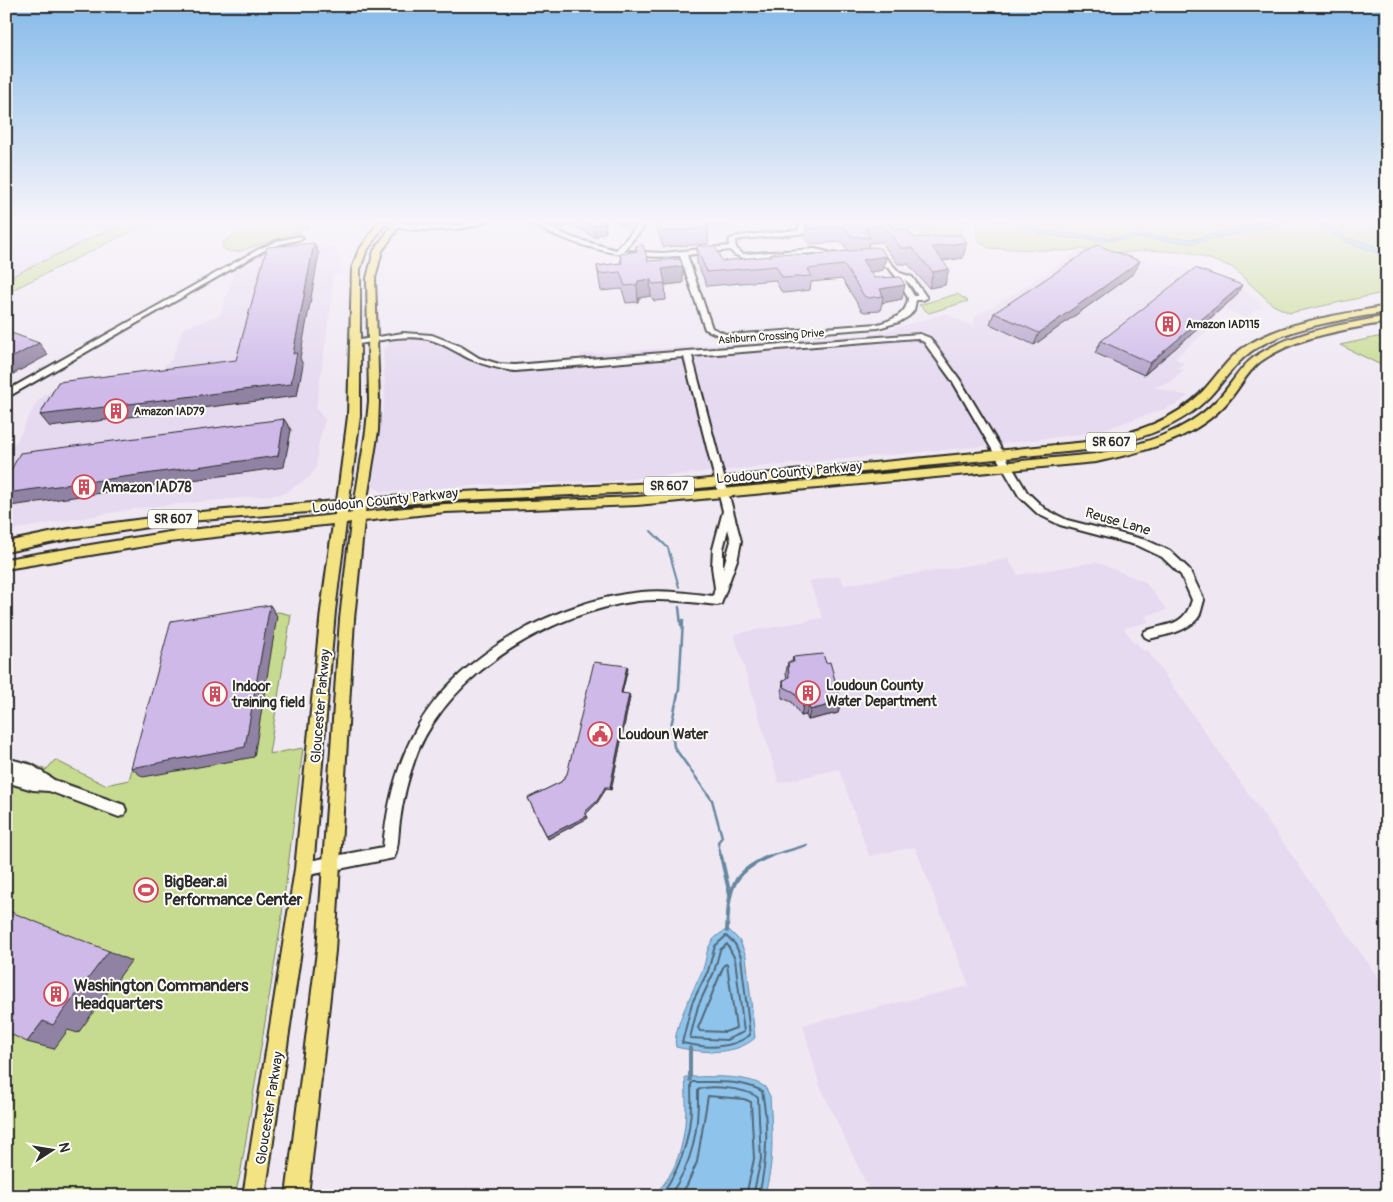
<svg xmlns="http://www.w3.org/2000/svg" width="1393" height="1202" viewBox="0 0 1393 1202" font-family="Pangolin,sans-serif">
<style>
.built{fill:#e5daf0}
.green{fill:#c6db90;stroke:#78835e}
.water{fill:#8ec4ec;stroke:#66879f}
.lines{fill:none;stroke-linecap:round;stroke-linejoin:round}
.shore{stroke:#536878;stroke-width:2}
.stream-far2{stroke:#66879f;stroke-width:2}
.stream-far1{stroke:#66879f;stroke-width:2.5}
.stream{stroke:#66879f;stroke-width:4}
.river{fill:#8ec4ec;fill-rule:evenodd}
.minor-casing{stroke:#2b2b2b;stroke-width:4}
.major-casing{stroke:#2b2b2b;stroke-width:4}
.minor{fill:#fdfcf7;fill-rule:evenodd}
.major{fill:#f4e382;fill-rule:evenodd}
.wall{fill:#b19fc8;stroke:#2b2b2b}
.shaded-wall{fill:#9082a3;stroke:#2b2b2b}
.building{fill:#ceb9e9;stroke:#2b2b2b}
.labels{text-anchor:middle;stroke-width:4;stroke-linejoin:round;paint-order:stroke}
.far-poi-label{font-size:11px;font-weight:bold;fill:#2b2b2b;stroke:#fdfcf7;text-anchor:start}
.far-street-label{font-size:11px;fill:#2b2b2b;stroke:#fdfcf7}
.shield{fill:#fdfcf7;stroke:#6a6a68;stroke-width:1}
.shield-label{font-size:12px;font-weight:bold;fill:#2b2b2b}
.street-label{font-size:14px;fill:#2b2b2b;stroke:#fdfcf7}
.poi-label{font-size:14px;font-weight:bold;fill:#2b2b2b;stroke:#fdfcf7;text-anchor:start}
.near-poi-label{font-size:16px;font-weight:bold;fill:#2b2b2b;stroke:#fdfcf7;text-anchor:start}
</style>
<rect width="100%" height="100%" fill="#efe8f3"/>
<filter id="ink" filterUnits="userSpaceOnUse"><feTurbulence type="fractalNoise" baseFrequency=".02" numOctaves="2"/><feDisplacementMap in="SourceGraphic" scale="10" xChannelSelector="R" yChannelSelector="G"/><feConvolveMatrix kernelMatrix="1 2 1 2 8 2 1 2 1" color-interpolation-filters="sRGB"/></filter>
<g filter="url(#ink)">
<!-- built -->
<g class="built">
<path d="M6 221H20L96 236 6 279Z"/>
<path d="M326 243V248L337 247 341 274 332 275 333 288 316 408 325 420 318 446 316 468 310 477 283 494 139 508 6 531V460L15 451H6V445L16 442 36 403 46 394 68 383 160 370 172 359 183 328 220 315 235 268 258 255 311 250 316 244Z"/>
<path d="M1085 250 1138 258 1180 267 1245 291 1262 305 1246 318 1224 309 1212 319 1217 322 1175 358 1184 363 1178 368 1183 370 1169 383 1153 387 1188 396 1176 405 1097 432 975 447 609 481 501 484 382 492 372 486 385 395 383 349 388 345V341L410 338 429 339 492 365 582 359 581 354 875 334 946 313 973 327 975 316 1009 297 1075 253Z"/>
<path d="M1008 559 1018 575 1096 562 1145 582 1167 610 1145 616 1149 622 1124 628 1134 643 1136 642 1143 651 1147 650 1387 990V1196H872L819 1084 803 1025 969 986 915 847 869 856 839 769 779 783 734 634 823 618 809 581 840 576 844 585Z"/>
</g>
<!-- green -->
<g class="green">
<path d="M127 221H153L6 293V279Z"/>
<path d="M246 221H309V226L301 231 240 251 230 252 222 248 223 242 234 235Z"/>
<path d="M887 221H933L920 228 888 232Z"/>
<path d="M943 221H968L956 239 915 240 923 232Z"/>
<path d="M983 221H1364L1387 234V292L1290 313 1273 305 1232 267 1192 253 1149 250 1122 253 1079 249 1066 251 989 248 977 240V226Z"/>
<path d="M957 294 968 301 929 313 919 305Z"/>
<path d="M1377 337H1387V368L1340 345Z"/>
<path d="M279 612 291 615 269 754 303 748 280 930 241 1170 235 1196H6V784L27 761 46 770 55 760 105 785 129 780 169 634 182 627Z"/>
</g>
<!-- water -->
<g class="water">
<path d="M1010 221H1020L1043 231 1109 238 1137 235 1194 239 1268 221H1285L1270 227 1191 243 1138 238 1105 241 1054 236 1041 234Z"/>
<path d="M1311 221 1329 225 1346 238 1368 243 1387 253V259C1372 249 1356 246 1340 239 1328 233 1325 225 1311 221Z"/>
<path d="M726 930H729L740 941 746 956 755 1038C734 1056 702 1053 676 1047 671 1030 696 986 703 969 706 961 706 950 711 943 714 937 721 933 726 930Z"/>
<path d="M685 1077C709 1077 746 1074 765 1087L770 1096C772 1130 775 1163 764 1196H653C686 1165 688 1120 685 1077Z"/>
</g>
<g class="lines">
<!-- shore -->
<g class="shore">
<path d="M726 936 735 944 741 957 750 1035C730 1050 705 1048 682 1043L692 1003 708 971 715 946Z"/>
<path d="M727 944 735 959 744 1032 726 1040 690 1038 698 1006 714 972 720 950Z"/>
<path d="M727 964 736 1028 725 1032 700 1031 698 1028 724 965Z"/>
<path d="M660 1196C686 1162 693 1126 691 1084L693 1082C717 1082 741 1080 762 1091 769 1129 767 1158 759 1196"/>
<path d="M669 1196C693 1164 699 1129 698 1090 709 1084 749 1089 758 1098L761 1159 753 1196"/>
<path d="M679 1196 687 1185 697 1162 708 1096 744 1099 751 1102 754 1159 746 1196"/>
</g>
<!-- stream-far2 -->
<path class="stream-far2" d="M651 531 668 548 679 587"/>
<!-- stream-far1 -->
<g class="stream-far1">
<path d="M679 607 681 625"/>
<path d="M683 620 679 689 671 726 674 747 712 800 722 837 718 842 721 857"/>
<path d="M767 857 807 845"/>
</g>
<!-- stream -->
<g class="stream">
<path d="M721 856 730 895"/>
<path d="M727 931C729 891 729 873 770 856"/>
<path d="M690 1048V1080"/>
</g>
<!-- river -->
<path class="river" d="M1005 221H1018L1038 230 1030 232Z"/>
<!-- minor casing -->
<g class="minor-casing">
<g id="minor">
<path d="M377 221 437 226 463 225 464 221H486C466 233 397 233 377 221Z"/>
<path d="M529 221H537L573 238 616 250 642 221H649L623 251 664 253 729 246 730 239 738 236 799 230V224C807 219 817 221 824 227V229L820 232 741 239 735 241C735 248 738 251 743 254L815 249 845 256V260L815 253 743 258 735 255 730 250 687 255 712 328 728 335 878 324C892 320 907 315 908 298 897 278 892 263 867 259V255H870L887 259 900 273 912 277 927 298 923 300H916L914 310 909 316 899 322 878 328 727 339 705 329 680 256C637 259 599 253 560 237 549 233 537 228 529 221ZM814 225 818 228 805 229V226ZM904 279 910 284 918 296H914Z"/>
<path d="M300 236 303 238 302 239 281 244 263 251 6 398V391L259 249 277 241Z"/>
<path d="M403 333 432 335 460 346 479 358 499 364 515 365 687 351 920 334 930 338 960 380 1027 492 1045 509 1067 520 1146 540 1170 551 1189 569 1204 600C1202 606 1201 615 1197 619 1186 632 1165 635 1149 639L1145 637 1143 634 1145 631C1168 623 1184 627 1192 600L1181 575 1162 557 1139 546 1060 525 1038 514 1019 496 953 382 924 342 916 338 692 356 741 541 738 557 721 604 717 605C691 602 664 598 638 601 553 612 453 670 418 751 409 774 403 797 400 821 398 833 399 847 394 858L304 876 299 874 297 869 299 864 304 862 383 847C387 804 397 762 419 724 461 653 559 600 641 592 665 590 689 593 713 596L715 588 712 567 713 549 723 511 684 357 515 371C499 369 484 365 470 359 456 352 443 343 428 339 404 334 378 341 354 345L350 343 354 341ZM728 529 731 541 723 569V549Z"/>
<path d="M6 758 32 765 54 780 124 805 126 810 124 815 119 817 49 791 33 790 6 782Z"/>
</g>
</g>
<!-- major casing -->
<g class="major-casing">
<path id="major" d="M379 221H387L366 252 360 269V416L349 500H355L366 431 369 401 367 278 374 251 395 221H403L382 251 375 278 379 401 378 431 367 499 441 493 679 482 1097 441C1136 432 1174 421 1203 391 1218 375 1230 354 1251 343 1291 320 1341 315 1387 306V312C1344 320 1297 325 1258 347 1237 359 1226 379 1210 396 1180 428 1138 439 1097 449L679 490 441 501 366 507 365 512 445 504 637 497 1096 454C1139 445 1184 434 1216 401 1230 388 1238 369 1253 358 1291 331 1342 325 1387 316V322C1344 330 1296 336 1260 362 1245 374 1237 393 1224 406 1190 441 1142 452 1096 462L637 505 445 512 364 521 354 619 335 951 308 1196H286L317 951 340 619 351 522 346 523 335 611 313 869 265 1196H243L295 869 321 611 333 524 169 542 6 569V559L169 532 335 515V510L188 521 69 539 6 552V542L69 529 188 513 337 501 348 416 352 269 358 252ZM353 508 352 513 347 514 348 509Z"/>
</g>
<!-- minor -->
<use href="#minor" class="minor"/>
<!-- major -->
<use href="#major" class="major"/>
</g>
<!-- wall -->
<g class="wall">
<path d="M551 221H605L606 232 595 237 572 225 562 228Z"/>
<path d="M614 221H634V222L624 226Z"/>
<path d="M655 221H766L708 226V244L663 247Z"/>
<path d="M887 221 894 229 963 258 943 261 945 285 929 288 908 264H898L881 242 869 243 868 247 886 256 883 270 870 272 874 278 902 299 882 303 880 311 865 312 862 311 842 279 811 282 810 290 784 293 781 291 775 280 707 286 697 263V249L722 261 808 255 848 251 842 242 809 244 805 238 807 223Z"/>
<path d="M636 246 648 261 683 283 665 285 666 300 654 301 651 296 639 298 638 302 626 303 622 289 601 291 597 266 621 263 620 254 636 251Z"/>
<path d="M1134 273 1034 345 990 324 994 313Z"/>
<path d="M1236 296 1144 375 1095 353 1101 341Z"/>
<path d="M793 657 841 702 838 713 808 720 806 715 801 716 792 702 782 698V692L783 681 787 679 786 673 788 662H792Z"/>
<path d="M627 666 628 668 622 693 630 697 611 790 606 789 597 803 586 814 588 818 548 839 528 798 561 782 567 774Z"/>
</g>
<!-- shaded-wall -->
<g class="shaded-wall">
<path d="M561 221H571L572 225 562 228Z"/>
<path d="M623 221H634V222L624 226Z"/>
<path d="M605 222 606 232 595 237 594 226Z"/>
<path d="M967 242 963 258 929 262 932 247Z"/>
<path d="M314 243 319 254 300 358 303 365 297 396 50 427 40 415 293 354Z"/>
<path d="M886 256 883 270 860 274 862 260Z"/>
<path d="M1140 261 1134 273 1034 345 1039 333Z"/>
<path d="M683 266V283L665 285 662 269Z"/>
<path d="M949 269 945 285 929 288 933 272Z"/>
<path d="M650 279 651 296 639 298 638 302 637 285 638 281Z"/>
<path d="M905 285 902 299 882 303 883 296 880 289Z"/>
<path d="M1242 285 1236 296 1144 375 1150 363Z"/>
<path d="M39 343 48 355 6 378V361Z"/>
<path d="M284 419 291 430 284 467 10 506 6 501V493Z"/>
<path d="M270 605 277 616 254 757 143 777 131 768Z"/>
<path d="M627 666 628 668 621 696V693Z"/>
<path d="M629 694 630 697 611 790 610 787Z"/>
<path d="M841 702 838 713 808 720 810 710Z"/>
<path d="M809 705 806 715 801 716 803 706Z"/>
<path d="M605 787 606 789 597 803 586 814 585 812Z"/>
<path d="M587 816 588 818 548 839 547 836Z"/>
<path d="M109 951 131 961 78 1033 68 1030 54 1049 27 1042 43 1021Z"/>
</g>
<!-- building -->
<g class="building">
<path d="M585 221H605V222L594 226Z"/>
<path d="M659 221H708V228L662 232Z"/>
<path d="M818 221H887L894 229 907 230 914 238 955 235H961L967 242 932 247 949 269 933 272 912 248H901L884 226 865 228 870 238 851 236 844 226 811 229 807 223Z"/>
<path d="M314 243 293 354 297 353 291 384 40 415 58 382 236 360 267 247Z"/>
<path d="M643 245 648 261 680 259 683 266 662 269 665 283 653 284 650 279 638 281 637 285 625 286 620 272 599 274 597 266 622 263 620 254 637 251 636 246Z"/>
<path d="M1097 245 1140 261 1039 333 994 313Z"/>
<path d="M698 246H715L722 261 771 256V254L781 253 808 255 861 250 860 248 875 247 881 249 886 256 862 260 874 278 900 277 905 285 880 289 883 296 868 298 864 296 844 265 808 269 812 276 785 278 782 277 776 266 707 272 697 249Z"/>
<path d="M1195 268 1242 285 1150 363 1101 341Z"/>
<path d="M6 331 39 343 6 361Z"/>
<path d="M284 419 278 456 6 493V480L20 453Z"/>
<path d="M270 605 245 747 131 768 171 621Z"/>
<path d="M823 654 826 663 830 662 841 702 810 710 809 705 803 706 794 692 784 687 783 681 789 677 788 662H794L793 657Z"/>
<path d="M594 662 627 666 621 693 629 694 610 787H605L597 801 585 812 587 816 547 836 528 798 561 782 567 774Z"/>
<path d="M6 910 109 951 53 1025 43 1021 27 1042 6 1032Z"/>
</g>
</g>
<!-- sky -->
<linearGradient id="sky" x2="0" y2="1"><stop stop-color="#84baea"/><stop offset="0.57" stop-color="#f8f5fa"/><stop offset="1" stop-color="#f8f5fa" stop-opacity="0"/></linearGradient>
<rect width="1393" height="389" fill="url(#sky)"/>
<!-- icons -->
<defs>
<g id="building-ring" transform="scale(1.25)"><circle r="9.5" fill="#fdfcf7" stroke="#d1495b" stroke-width="1.5"/><path d="M-4-6H4V6H1V3H-1V6H-4ZM-2.5-4.3h1.7v1.8h-1.7ZM.8-4.3h1.7v1.8H.8ZM-2.5-1h1.7V.8h-1.7ZM.8-1h1.7V.8H.8Z" fill="#d1495b"/></g>
<g id="civic-ring" transform="scale(1.25)"><circle r="9.5" fill="#fdfcf7" stroke="#d1495b" stroke-width="1.5"/><path d="M-.6-6.5H3V-4.5H.6V-3L4-1V1h2V6H-6V1h2V-1L-.6-3ZM-1.2 2.5V6h2.4V2.5Z" fill="#d1495b"/></g>
<g id="stadium-ring" transform="scale(1.25)"><circle r="9.5" fill="#fdfcf7" stroke="#d1495b" stroke-width="1.5"/><path d="M0-5a6.5 5 0 1 0 0 10a6.5 5 0 1 0 0-10ZM-3.5-1.8h7v3.6h-7Z" fill="#d1495b"/></g>
</defs>
<g fill-rule="evenodd">
<use href="#building-ring" x="1168" y="324"/>
<use href="#building-ring" x="116" y="411"/>
<use href="#building-ring" x="84" y="487"/>
<use href="#building-ring" x="808" y="693"/>
<use href="#building-ring" x="215" y="694"/>
<use href="#civic-ring" x="600" y="734"/>
<use href="#stadium-ring" x="146" y="890"/>
<use href="#building-ring" x="56" y="994"/>
</g>
<g class="labels">
<!-- far-poi labels -->
<g class="far-poi-label">
<text x="1186" y="328">Amazon IAD115</text>
<text x="134" y="415">Amazon IAD79</text>
</g>
<!-- far-street labels -->
<g class="far-street-label">
<text transform="translate(771 336) rotate(-4)" y="4">Ashburn Crossing Drive</text>
</g>
<!-- shield labels -->
<g class="shield">
<rect x="1086" y="432.5" width="50" height="19" rx="4"/>
<rect x="644" y="476.5" width="50" height="19" rx="4"/>
<rect x="148" y="509.5" width="50" height="19" rx="4"/>
</g>
<g class="shield-label">
<text x="1111" y="446">SR 607</text>
<text x="669" y="490">SR 607</text>
<text x="173" y="523">SR 607</text>
</g>
<!-- street labels -->
<g class="street-label">
<text transform="translate(789 472) rotate(-5)" y="5">Loudoun County Parkway</text>
<text transform="translate(385 500) rotate(-6)" y="5">Loudoun County Parkway</text>
<text transform="translate(1118 521) rotate(16)" y="5">Reuse Lane</text>
<text transform="translate(320 706) rotate(-85)" y="5">Gloucester Parkway</text>
<text transform="translate(269 1108) rotate(-81)" y="5">Gloucester Parkway</text>
</g>
<!-- poi labels -->
<g class="poi-label">
<text x="102" y="492">Amazon IAD78</text>
<text x="826" y="690">Loudoun County<tspan x="826" dy="16">Water Department</tspan></text>
<text x="232" y="691">Indoor<tspan x="232" dy="16">training field</tspan></text>
<text x="618" y="739">Loudoun Water</text>
</g>
<!-- near-poi labels -->
<g class="near-poi-label">
<text x="164" y="887">BigBear.ai<tspan x="164" dy="18">Performance Center</tspan></text>
<text x="74" y="991">Washington Commanders<tspan x="74" dy="18">Headquarters</tspan></text>
</g>
</g>
<!-- margin -->
<rect width="1393" height="1202" fill="none" stroke="#fdfcf7" stroke-width="25"/>
<rect x="12" y="12" width="1368" height="1177" fill="none" stroke="#2b2b2b" stroke-width="2" filter="url(#ink)"/>
<!-- north arrow -->
<g transform="translate(52 1150) rotate(78)" stroke="#fdfcf7" stroke-width="4" paint-order="stroke">
<path d="M0-4L9 19L0 12L-9 19Z" fill="#2b2b2b"/>
<text y="-8" font-size="14" font-weight="bold" text-anchor="middle" fill="#2b2b2b">N</text>
</g>
</svg>
